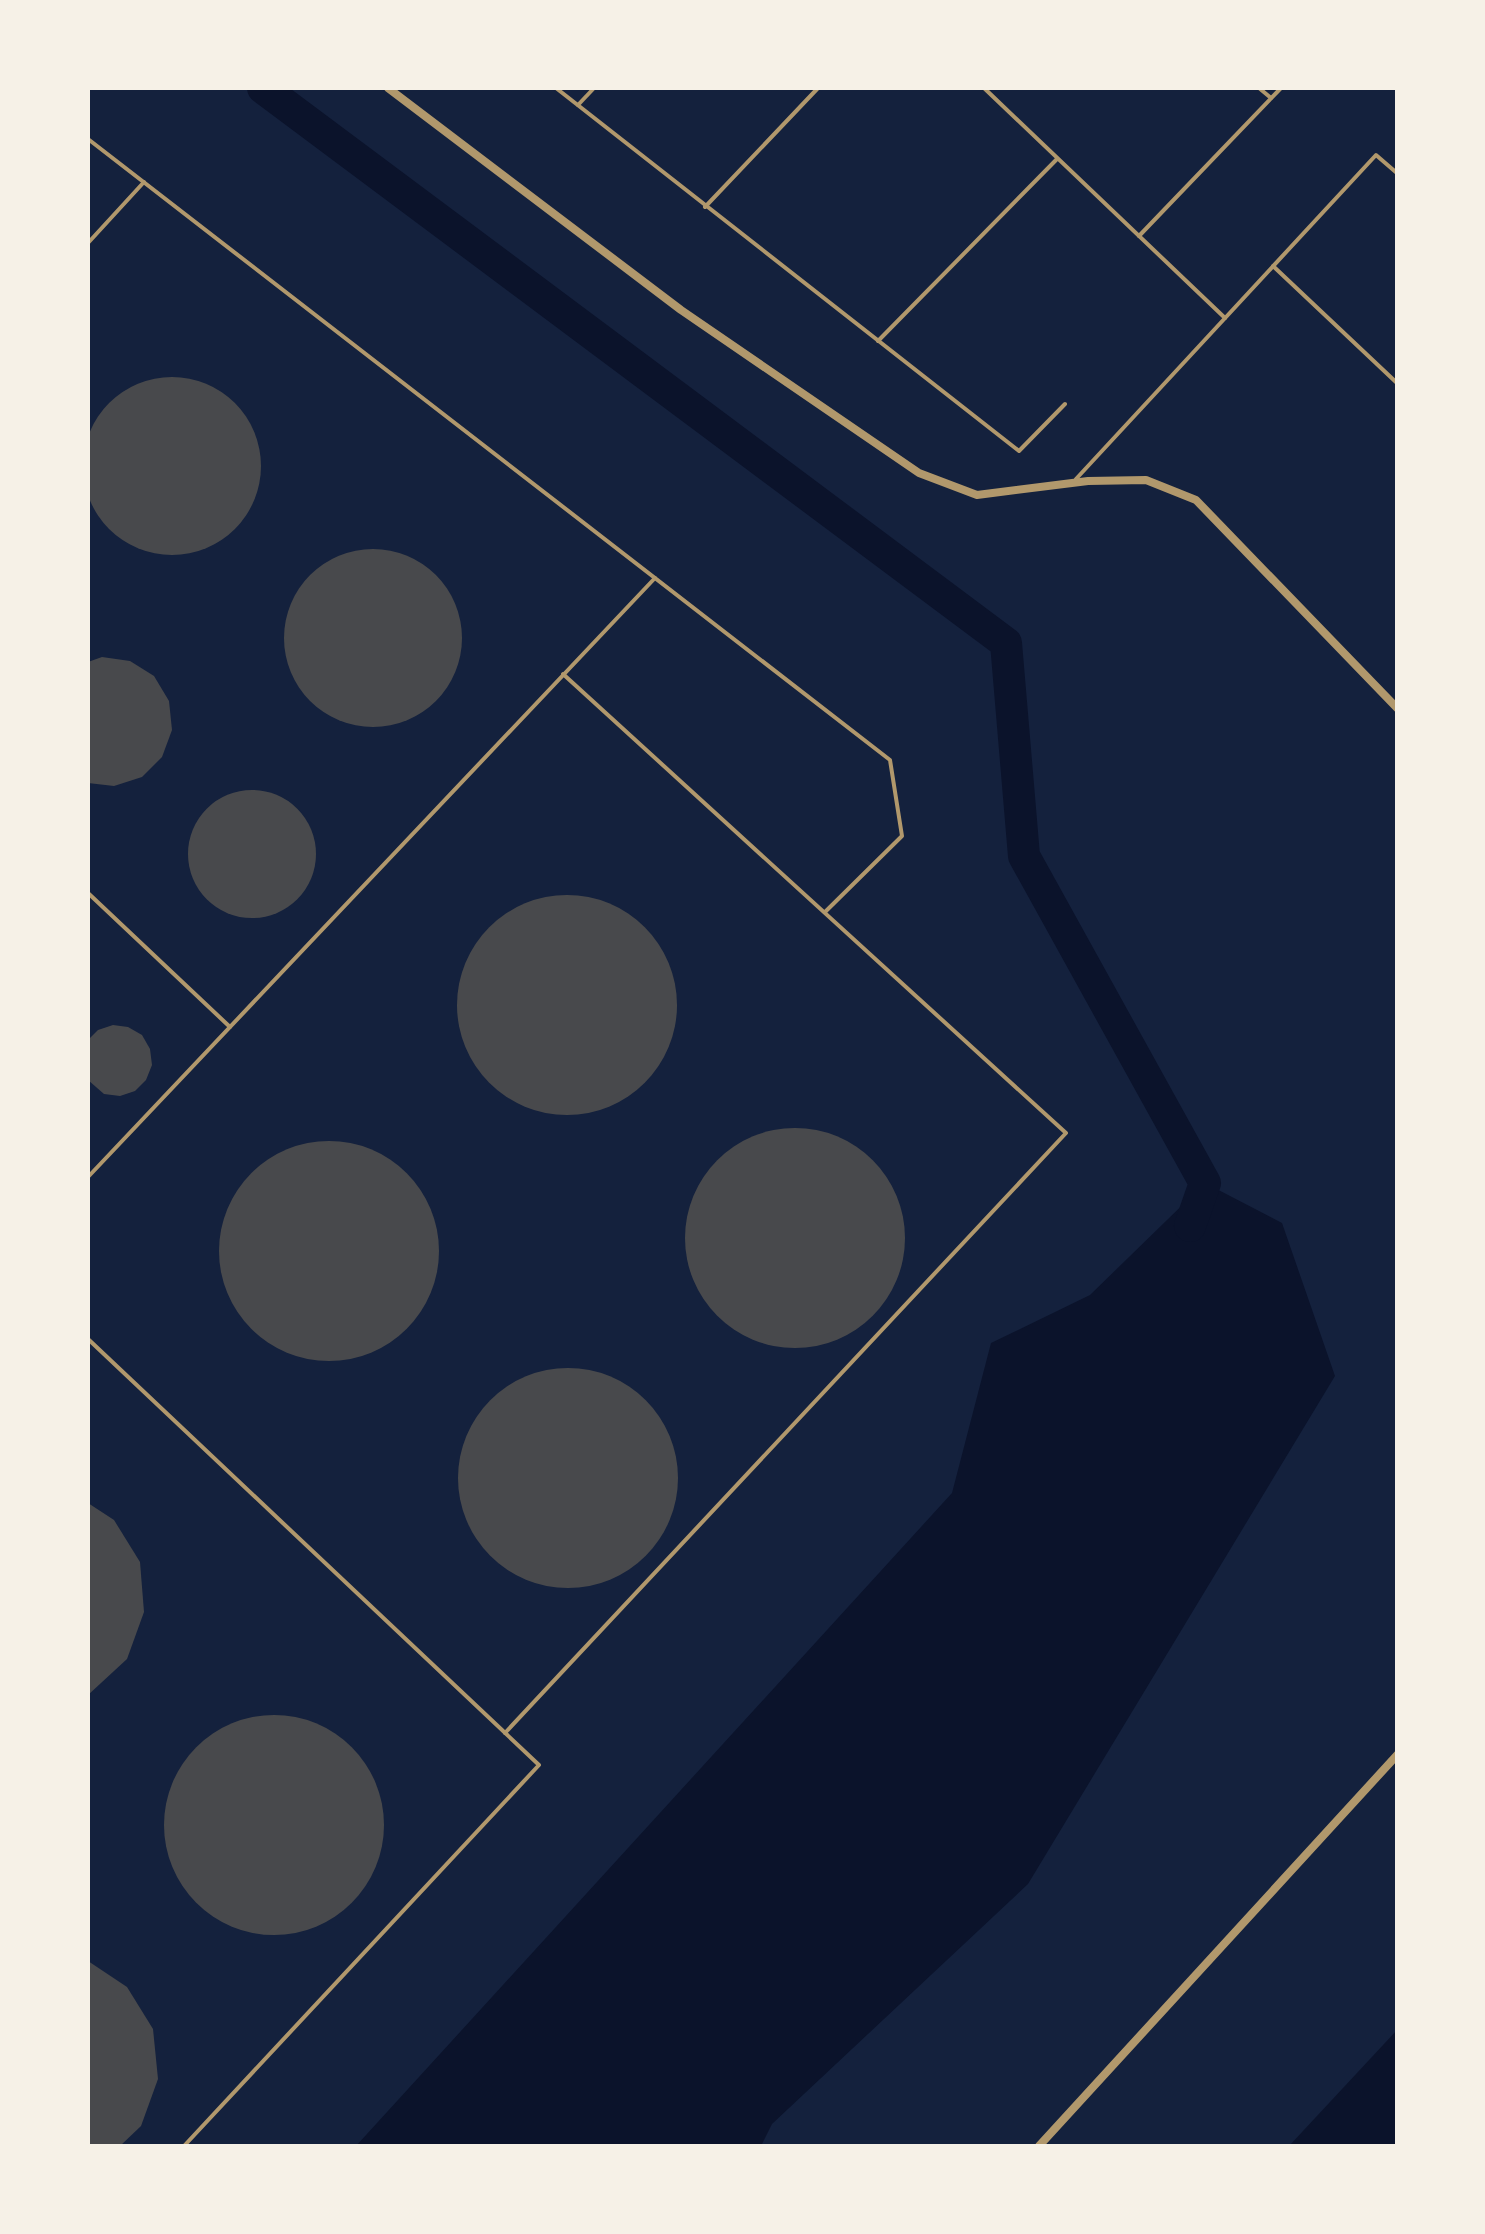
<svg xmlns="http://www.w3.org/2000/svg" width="1485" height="2234" viewBox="0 0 1485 2234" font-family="Mulish,sans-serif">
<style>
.water{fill:#0b132b}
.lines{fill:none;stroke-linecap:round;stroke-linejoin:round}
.river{stroke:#0b132b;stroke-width:32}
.building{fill:#48494c}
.service{stroke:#b1986c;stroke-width:4}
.minor{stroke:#b1986c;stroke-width:8}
</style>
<rect width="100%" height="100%" fill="#14213d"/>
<!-- water -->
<g class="water">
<path d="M1205 1183 1282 1223 1335 1376 1028 1884 772 2124 761 2146H356L952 1493 991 1343 1090 1295Z"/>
<path d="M1397 2030V2146H1289Z"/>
</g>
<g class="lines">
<!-- river -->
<path class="river" d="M263 88 1006 643 1024 856 1205 1183 1190 1226"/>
</g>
<!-- building -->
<g class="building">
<circle cx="172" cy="466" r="89"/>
<circle cx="373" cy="638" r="89"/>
<path d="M102 657 130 661 154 676 169 701 172 730 162 757 142 777 114 786 88 783V662Z"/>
<circle cx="252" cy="854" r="64"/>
<circle cx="567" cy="1005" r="110"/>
<path d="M113 1025 128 1027 142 1035 150 1049 152 1065 146 1080 135 1091 120 1096 104 1094 88 1080V1040L98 1030Z"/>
<circle cx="795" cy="1238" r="110"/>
<circle cx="329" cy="1251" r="110"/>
<circle cx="568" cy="1478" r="110"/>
<path d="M88 1503 114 1520 140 1562 144 1612 127 1659 88 1695Z"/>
<circle cx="274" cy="1825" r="110"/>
<path d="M88 1961 127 1987 153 2029 158 2079 141 2126 120 2146H88Z"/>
</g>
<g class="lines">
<!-- service -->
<g class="service">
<path d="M556 88 1019 451 1065 404"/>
<path d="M984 88 1225 318"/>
<path d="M1259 88 1271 98"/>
<path d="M578 105 594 88"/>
<path d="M88 139 890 760 902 836 825 912"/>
<path d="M705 207 818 88"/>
<path d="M1139 236 1281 88"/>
<path d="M88 243 144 182"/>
<path d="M1273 266 1398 384"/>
<path d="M878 341 1057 159"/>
<path d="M1076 479 1376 155 1398 174"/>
<path d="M88 893 230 1027"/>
<path d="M88 1177 655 578"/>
<path d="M88 1339 539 1765 184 2146"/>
<path d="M505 1733 1066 1133 563 674"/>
</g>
<!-- minor -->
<g class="minor">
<path d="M388 88 681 310 919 473 977 495 1088 481 1146 480 1196 500 1398 709"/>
<path d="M1039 2146 1398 1754"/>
</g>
</g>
<!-- border -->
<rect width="1485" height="2234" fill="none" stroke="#f6f1e7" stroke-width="180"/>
</svg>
